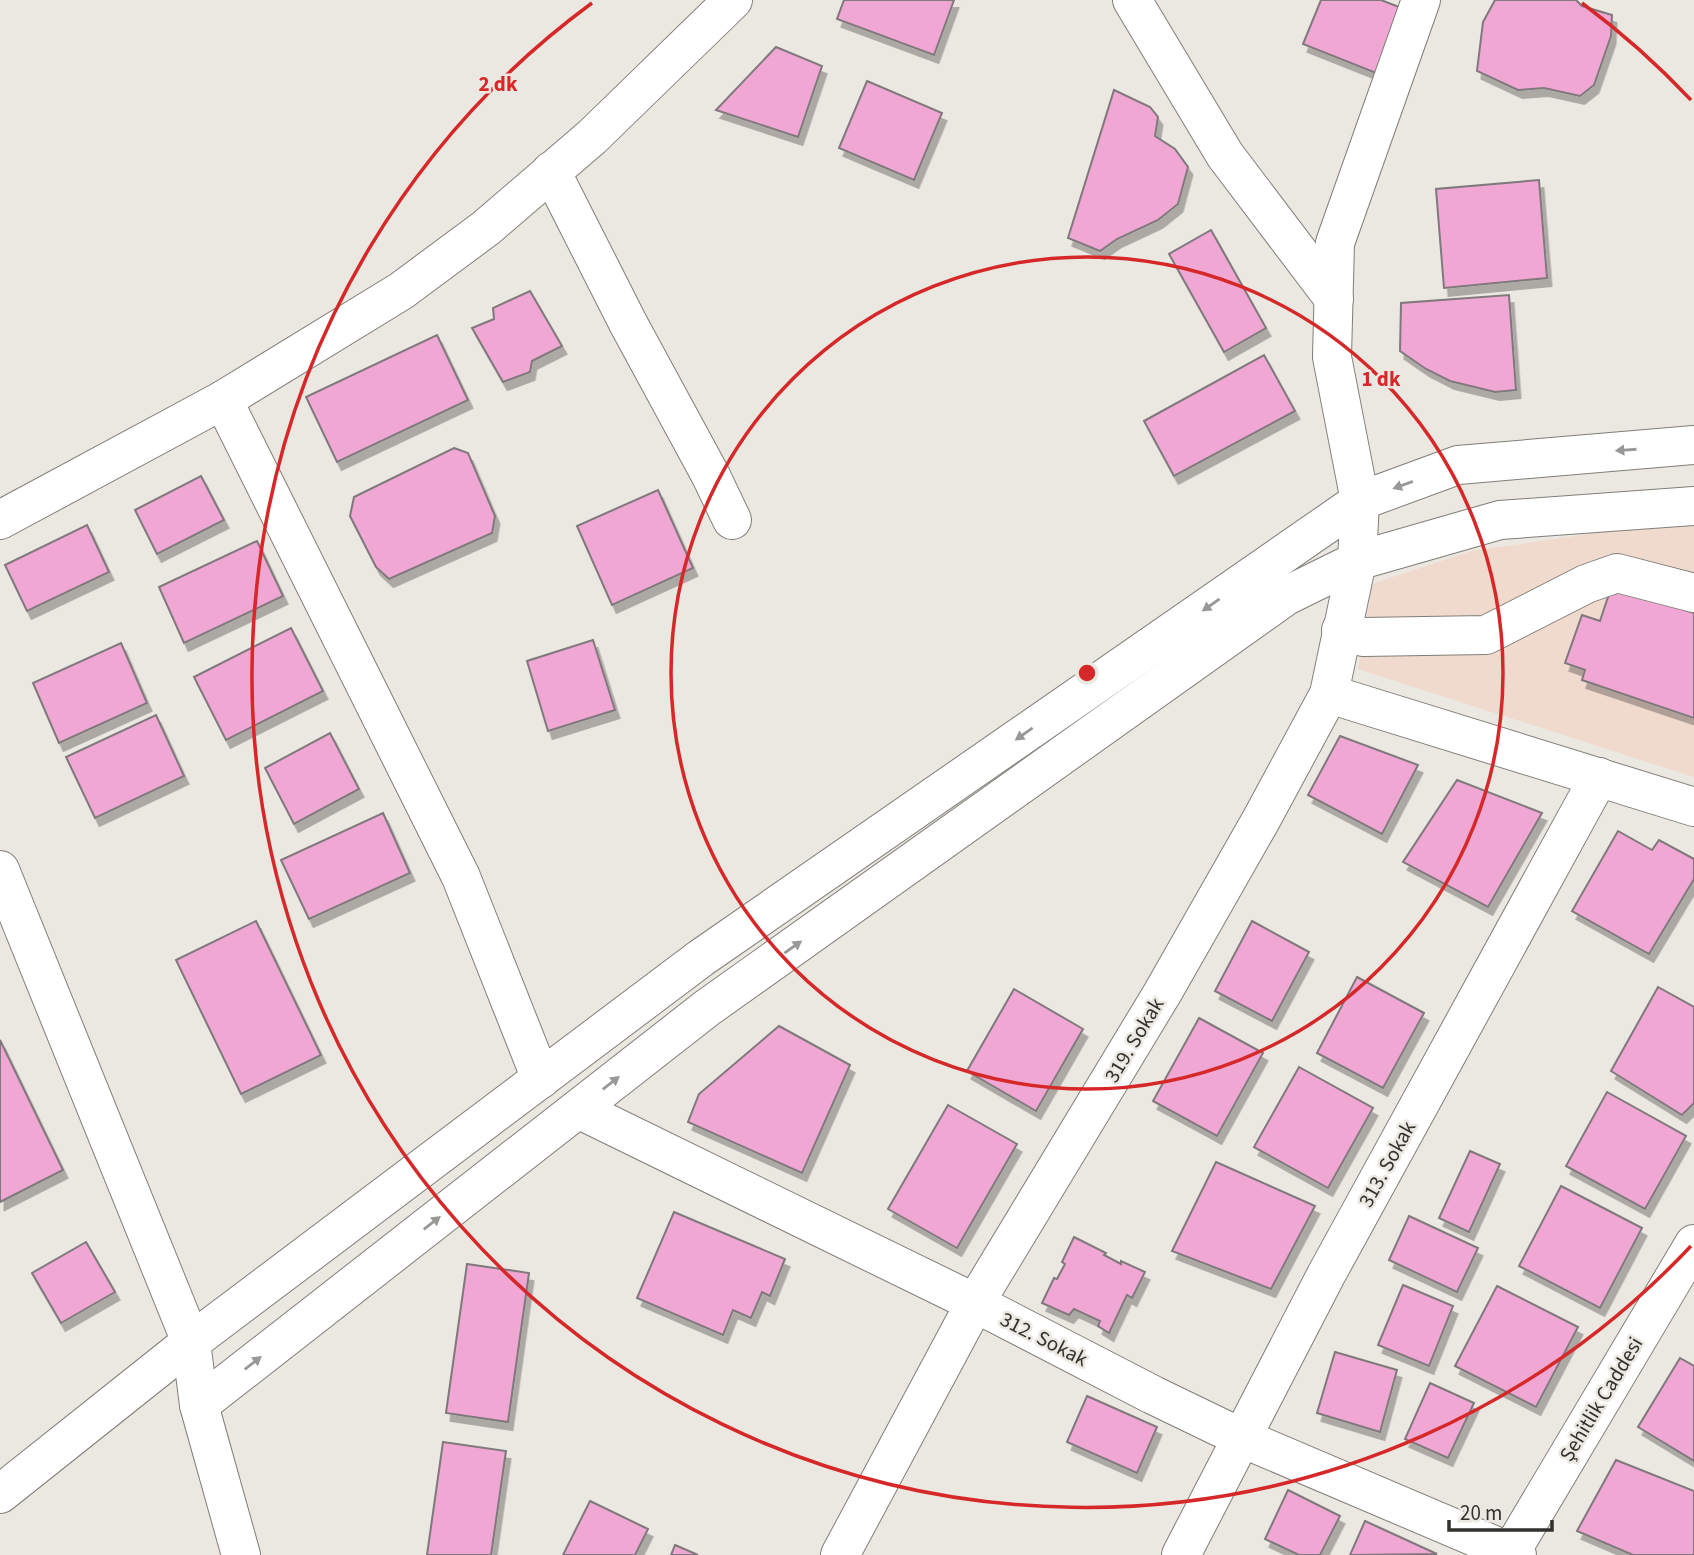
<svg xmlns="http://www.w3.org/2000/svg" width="1694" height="1555" viewBox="0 0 1694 1555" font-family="'Source Sans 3',sans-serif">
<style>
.education{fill:#f0d9cd}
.building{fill:#f1a7d4;stroke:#7f797c;stroke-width:2;filter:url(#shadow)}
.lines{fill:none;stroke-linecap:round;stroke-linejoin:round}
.minor-casing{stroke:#817e78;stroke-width:40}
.minor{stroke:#fff;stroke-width:38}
.oneway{fill:#989896}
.ring{fill:none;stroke:#d62828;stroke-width:3.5}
.labels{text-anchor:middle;stroke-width:5;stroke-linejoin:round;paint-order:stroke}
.street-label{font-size:21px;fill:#32312e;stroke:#ebe7e1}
.centre{fill:#d62828;stroke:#ebe7e1;stroke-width:3.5}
.ring-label{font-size:21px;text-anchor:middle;font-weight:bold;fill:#d62828;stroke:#ebe7e1;stroke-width:5;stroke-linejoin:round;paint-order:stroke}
</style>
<defs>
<filter id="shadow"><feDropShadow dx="4.5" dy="8" stdDeviation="0" flood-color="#0004"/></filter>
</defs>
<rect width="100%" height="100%" fill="#ebe7e1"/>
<!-- education -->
<path class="education" d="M1694 526V777L1358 669 1372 584 1472 551 1603 532Z"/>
<!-- building -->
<g class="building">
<path d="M844 0H954L934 55 837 19Z"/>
<path d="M1321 0H1381L1407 10 1381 75 1303 44Z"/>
<path d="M1495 0H1576L1582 6 1612 15 1611 36 1594 85 1580 96 1544 88 1518 90 1477 71 1483 22Z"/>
<path d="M776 47 822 66 798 137 716 110Z"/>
<path d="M867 81 942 113 914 180 839 148Z"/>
<path d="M1114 90 1150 107 1158 117 1155 136 1175 149 1188 167 1178 204 1158 220 1117 239 1100 251 1068 238Z"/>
<path d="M1539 180 1547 278 1444 288 1436 189Z"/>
<path d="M1211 230 1266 328 1224 352 1169 254Z"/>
<path d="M530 291 562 346 532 361 530 372 503 382 472 328 494 319 493 308Z"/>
<path d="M1509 295 1516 390 1495 392 1450 381 1426 369 1400 351 1401 303Z"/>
<path d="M437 335 468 400 337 462 306 397Z"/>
<path d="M1264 355 1295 411 1174 476 1144 421Z"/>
<path d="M454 448 468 453 495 516 492 533 389 579 376 567 350 516 354 497Z"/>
<path d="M201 476 224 520 157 554 135 510Z"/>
<path d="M658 490 693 568 612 605 577 526Z"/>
<path d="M87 525 109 572 27 611 5 565Z"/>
<path d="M257 541 283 596 184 643 159 587Z"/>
<path d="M1612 585 1694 613V718L1582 680 1585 670 1565 663 1582 615 1600 621Z"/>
<path d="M291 628 323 691 226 740 194 677Z"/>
<path d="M593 640 615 710 548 731 527 661Z"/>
<path d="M121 643 147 703 59 743 33 683Z"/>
<path d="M156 715 184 776 95 818 66 757Z"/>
<path d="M330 733 359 789 294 824 265 768Z"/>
<path d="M1340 736 1418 765 1382 834 1308 795Z"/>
<path d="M1457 780 1542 813 1488 907 1403 862Z"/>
<path d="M383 813 410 873 309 919 281 860Z"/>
<path d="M1618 831 1652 850 1659 840 1694 859V879L1649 954 1572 911Z"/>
<path d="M256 921 321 1055 241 1094 176 960Z"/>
<path d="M1252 921 1309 952 1272 1021 1215 991Z"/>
<path d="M1357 977 1424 1013 1383 1088 1317 1053Z"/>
<path d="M1658 987 1694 1007V1103L1682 1115 1611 1071Z"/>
<path d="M1014 989 1083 1029 1036 1111 967 1071Z"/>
<path d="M1199 1018 1263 1053 1217 1136 1153 1101Z"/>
<path d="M779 1026 850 1065 802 1173 688 1122 699 1094Z"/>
<path d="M0 1040 63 1170 0 1202Z"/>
<path d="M1299 1067 1373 1108 1328 1188 1254 1147Z"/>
<path d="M1607 1092 1686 1136 1645 1209 1566 1166Z"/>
<path d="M948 1105 1017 1144 957 1248 888 1209Z"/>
<path d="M1470 1151 1500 1164 1469 1232 1439 1218Z"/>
<path d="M1216 1162 1315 1206 1271 1289 1172 1251Z"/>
<path d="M1561 1186 1642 1228 1600 1308 1519 1266Z"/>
<path d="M674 1212 785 1259 770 1296 762 1292 751 1318 733 1310 723 1335 637 1298Z"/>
<path d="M1409 1216 1478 1248 1457 1292 1389 1260Z"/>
<path d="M1074 1237 1106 1253 1104 1255 1121 1264V1261L1145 1272 1132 1298 1127 1295 1109 1333 1098 1326 1100 1321 1074 1309 1069 1315 1042 1303 1054 1278 1057 1279 1065 1264 1062 1262Z"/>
<path d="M86 1242 115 1292 61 1323 32 1273Z"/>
<path d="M467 1264 529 1273 508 1422 446 1413Z"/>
<path d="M1403 1285 1453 1306 1429 1366 1378 1345Z"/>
<path d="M1497 1286 1578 1327 1536 1407 1455 1366Z"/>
<path d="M1335 1352 1397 1370 1380 1432 1317 1413Z"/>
<path d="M1680 1358 1694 1366V1461L1638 1427Z"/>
<path d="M1430 1383 1474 1403 1448 1458 1405 1439Z"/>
<path d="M1087 1396 1157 1427 1137 1473 1067 1442Z"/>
<path d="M443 1442 506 1451 491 1555H427Z"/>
<path d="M1616 1460 1694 1491V1555H1633L1577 1531Z"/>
<path d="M1288 1490 1340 1516 1320 1555H1299L1265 1539Z"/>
<path d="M590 1501 648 1529 635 1555H563Z"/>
<path d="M1365 1521 1437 1554 1350 1555Z"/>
<path d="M675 1545 698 1555H671Z"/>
</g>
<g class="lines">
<!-- minor casing -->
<g class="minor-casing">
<g id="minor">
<path d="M1132 0 1225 155 1334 299"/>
<path d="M551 171 628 323 711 476 732 520"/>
<path d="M223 400 461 877 541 1079"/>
<path d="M0 520 223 400 401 291 486 228 592 137 733 0"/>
<path d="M1341 630 1363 637 1486 635 1586 584 1617 573 1694 593"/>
<path d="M1329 694 1694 807"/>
<path d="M0 870 191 1342 199 1405 241 1555"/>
<path d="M578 1109 975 1303 1153 1395 1242 1438 1517 1555"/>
<path d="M199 1405 707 1008 1286 596 1357 561 1500 520 1694 506"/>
<path d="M0 1494 191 1342 701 958 1360 501 1458 465 1694 445"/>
<path d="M840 1555 975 1303 1163 992 1261 820 1329 694 1357 561 1360 501 1332 357 1335 243 1421 0"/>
<path d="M1181 1555 1326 1275 1599 777"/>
<path d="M1509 1555 1694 1244"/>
</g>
</g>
<!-- minor -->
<use href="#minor" class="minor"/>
</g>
<!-- one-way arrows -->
<defs><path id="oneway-solid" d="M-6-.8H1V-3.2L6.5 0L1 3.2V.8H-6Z" transform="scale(1.75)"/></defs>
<g class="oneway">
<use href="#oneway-solid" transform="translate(1626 450) rotate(176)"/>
<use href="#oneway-solid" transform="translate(1403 485) rotate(160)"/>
<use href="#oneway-solid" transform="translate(1211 605) rotate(145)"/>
<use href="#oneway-solid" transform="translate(1024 734) rotate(145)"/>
<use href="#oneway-solid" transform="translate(793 947) rotate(-35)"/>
<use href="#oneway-solid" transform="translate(611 1083) rotate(-38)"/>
<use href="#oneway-solid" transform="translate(432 1223) rotate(-38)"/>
<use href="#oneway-solid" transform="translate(253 1363) rotate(-38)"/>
</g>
<!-- distance rings -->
<g class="ring">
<circle cx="1087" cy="673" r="416"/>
<path d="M1691 1246A833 833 0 1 1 592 3M1582 3A833 833 0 0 1 1691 100"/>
</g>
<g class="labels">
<!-- street labels -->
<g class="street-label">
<text transform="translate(1134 1040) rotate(-59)" y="7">319. Sokak</text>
<text transform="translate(1387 1164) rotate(-61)" y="7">313. Sokak</text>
<text transform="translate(1044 1339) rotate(27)" y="7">312. Sokak</text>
<text transform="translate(1601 1399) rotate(-59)" y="7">Şehitlik Caddesi</text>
</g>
</g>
<circle cx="1087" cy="673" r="10" class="centre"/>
<g class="ring-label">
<text x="498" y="91">2 dk</text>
<text x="1381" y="386">1 dk</text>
</g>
<!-- scale -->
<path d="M1449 1520v10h103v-10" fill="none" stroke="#32312e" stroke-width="3.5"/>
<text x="1460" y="1520" font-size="21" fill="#32312e" stroke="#ebe7e1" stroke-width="5" paint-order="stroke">20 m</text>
</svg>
